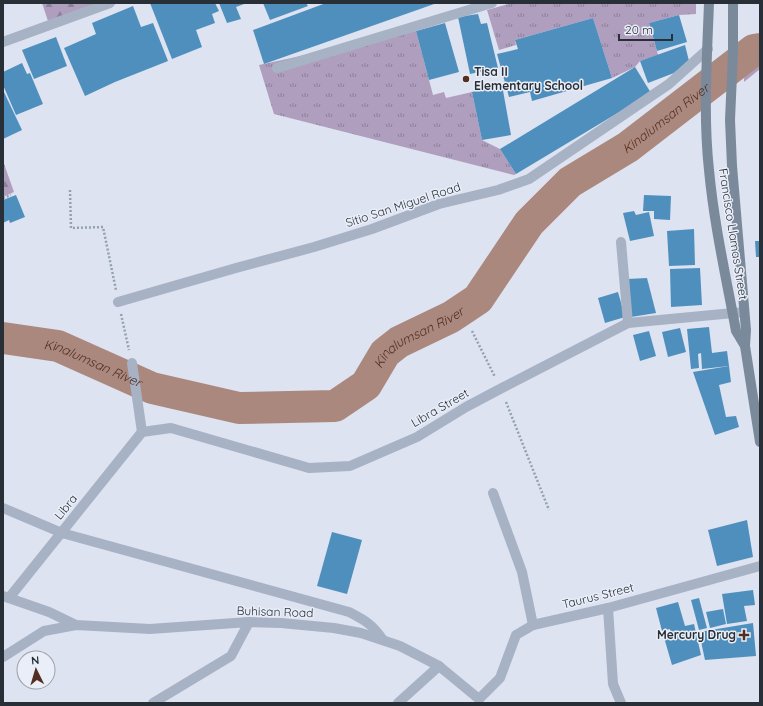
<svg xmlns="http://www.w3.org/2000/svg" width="763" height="706" viewBox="0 0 763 706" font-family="Quicksand,sans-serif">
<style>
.grass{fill:url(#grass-tufts)}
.forest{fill:url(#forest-firs)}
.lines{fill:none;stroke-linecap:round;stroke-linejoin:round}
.river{stroke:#ab887e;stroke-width:32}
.building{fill:#4f8fbd}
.path{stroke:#94a1b3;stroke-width:2.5;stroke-dasharray:2 2;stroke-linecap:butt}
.service{stroke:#a7b2c5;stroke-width:10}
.minor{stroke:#a7b2c5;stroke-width:10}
.tertiary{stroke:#a7b2c5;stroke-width:10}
.secondary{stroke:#7b8a9b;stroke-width:10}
.poi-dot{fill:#542e21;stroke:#e9eef8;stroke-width:1.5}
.labels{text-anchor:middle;stroke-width:3;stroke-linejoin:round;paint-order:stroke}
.poi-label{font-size:12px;font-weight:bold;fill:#292f36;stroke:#e9eef8;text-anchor:start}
.street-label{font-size:12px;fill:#292f36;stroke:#e9eef8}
.water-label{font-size:13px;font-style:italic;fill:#542e21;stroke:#e9eef8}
</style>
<defs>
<pattern id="grass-tufts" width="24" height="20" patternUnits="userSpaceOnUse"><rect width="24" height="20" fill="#af9ebe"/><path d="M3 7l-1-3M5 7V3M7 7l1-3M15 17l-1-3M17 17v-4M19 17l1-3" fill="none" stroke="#8e819b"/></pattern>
<pattern id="forest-firs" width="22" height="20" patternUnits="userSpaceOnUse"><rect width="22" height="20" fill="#af9ebe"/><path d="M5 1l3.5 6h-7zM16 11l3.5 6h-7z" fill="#8e819b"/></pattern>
</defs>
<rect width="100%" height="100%" fill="#dde3f0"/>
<!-- grass -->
<g class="grass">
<path d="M512 3H696V14L679 15 649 23 658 55 640 61 635 67 612 78 593 18 515 40 516 45 499 50 487 10Z"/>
<path d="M416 31 433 95 444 92 446 98 472 92 482 140 500 149 516 174 514 175 274 114 259 65Z"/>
</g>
<!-- forest -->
<g class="forest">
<path d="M42 3H98L48 21Z"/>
<path d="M760 45V69L744 82 745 51 756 49Z"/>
<path d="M3 161 14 192 3 197Z"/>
</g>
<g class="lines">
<!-- river -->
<path class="river" id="s1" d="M3 338 58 346 152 388 239 408 335 406 366 385 385 353 399 342 451 317 478 299 529 223 570 182 628 147 754 50 760 49"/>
</g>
<!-- building -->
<g class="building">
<path d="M150 3H215L219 11 212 14 215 23 196 30 202 47 172 59Z"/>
<path d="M219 3H247L236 7 241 19 227 23Z"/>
<path d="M263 3H306L308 6 270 20Z"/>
<path d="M326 3H437L264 64 253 30Z"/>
<path d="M133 6 141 27 153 23 168 61 115 82 85 96 64 48 96 34 92 23Z"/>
<path d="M478 14 481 24 487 23 498 68 470 74 458 17Z"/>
<path d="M679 15 687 42 657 51 649 23Z"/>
<path d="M593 18 612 78 532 101 530 92 509 97 497 54 518 49 515 40Z"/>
<path d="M445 23 459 72 429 80 416 31Z"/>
<path d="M56 37 67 66 34 79 22 50Z"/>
<path d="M685 45 689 61 674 73 648 83 640 61Z"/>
<path d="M22 63 27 74 30 73 43 104 16 115 3 85V72Z"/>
<path d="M635 67 651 93 516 174 500 149Z"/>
<path d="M502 85 511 135 482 140 472 92Z"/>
<path d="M3 90 22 130 3 139Z"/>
<path d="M16 195 25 217 10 223 9 220 3 223V200Z"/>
<path d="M644 195 671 196 670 220 654 219V211H643Z"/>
<path d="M634 211 636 215 649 212 654 236 630 241 623 213Z"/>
<path d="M694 229 695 265 669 266 667 231Z"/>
<path d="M755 241H760V257H756Z"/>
<path d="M700 268 702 305 671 307 670 269Z"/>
<path d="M647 278 656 313 631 317 627 279Z"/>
<path d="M618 292 625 317 605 323 598 298Z"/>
<path d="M709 327 712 353 727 351 729 366 702 369 701 353 698 354 699 368 691 369 687 329Z"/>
<path d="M680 328 686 352 668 357 662 332Z"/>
<path d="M649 331 656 356 640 361 633 335Z"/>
<path d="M729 366 731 382 719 385 726 417 736 416 739 427 715 435 693 372Z"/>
<path d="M747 520 753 557 717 566 708 530Z"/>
<path d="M332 532 362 540 347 594 317 586Z"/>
<path d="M753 590 755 605 744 606 747 621 727 624 722 594Z"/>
<path d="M699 598 707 628 699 630 691 600Z"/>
<path d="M678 602 685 626 694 624 701 655 672 665 663 634 670 632V629L662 631 656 608Z"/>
<path d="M723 609 726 624 710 628 706 612Z"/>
<path d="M753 623 756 656 705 660 699 632Z"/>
</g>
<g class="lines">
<!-- path -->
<g class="path">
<path d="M70 190 71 228 103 227 116 290"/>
<path d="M3 198 11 195"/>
<path d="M121 314 129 350"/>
<path d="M472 331 495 377"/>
<path d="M506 402 549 510"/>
</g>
<!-- service -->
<g class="service">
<path d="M277 68 492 3"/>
<path d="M621 242 628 323"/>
<path d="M132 363 142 432"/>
<path d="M493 493 522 572 533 625"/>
</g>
<!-- minor -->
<g class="minor">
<path d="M3 42 110 3"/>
<path d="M118 302 236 268 314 247 372 229 439 204 498 190 529 179 669 84 708 49"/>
<path d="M3 508 62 533 349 612C366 621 372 624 383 640"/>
<path d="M3 596 49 612 76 625"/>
<path d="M9 598 142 432 171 428 309 468 350 466 417 437 466 407 500 389 628 323 744 312"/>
<path d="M608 608 613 684 621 703"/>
<path d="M153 703 231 656 249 622"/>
<path d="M398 703 439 666"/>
</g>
<!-- tertiary -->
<path class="tertiary" d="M3 657 44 631 76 625 150 629 249 622 281 623 334 628 361 633 400 646 439 666 479 699 500 678 516 635 533 625 608 608 760 566"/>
<!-- secondary -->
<g class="secondary">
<path d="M709 3C707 58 703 115 709 170 714 224 726 277 736 331L745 346"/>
<path d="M733 3V52L730 120 732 166 746 330 745 346 760 442"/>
</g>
</g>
<!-- markers -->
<g class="poi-dot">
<circle cx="466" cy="79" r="4"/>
<path d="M742 629h4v4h4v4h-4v4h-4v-4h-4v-4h4z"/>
</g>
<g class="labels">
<!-- poi labels -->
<g class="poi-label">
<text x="474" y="76">Tisa II<tspan x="474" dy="14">Elementary School</tspan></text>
<text x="736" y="639" text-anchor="end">Mercury Drug</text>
</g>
<!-- street labels -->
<g class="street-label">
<text transform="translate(403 205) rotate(-18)" y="4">Sitio San Miguel Road</text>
<text transform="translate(733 234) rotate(81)" y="4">Francisco Llamas Street</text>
<text transform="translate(440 408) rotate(-30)" y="4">Libra Street</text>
<text transform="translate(66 507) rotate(-51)" y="4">Libra</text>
<text transform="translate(598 596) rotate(-14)" y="4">Taurus Street</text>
<text transform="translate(275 612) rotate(2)" y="4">Buhisan Road</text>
</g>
<!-- water labels -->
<g class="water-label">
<text dy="5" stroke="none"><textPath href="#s1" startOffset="791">Kinalumsan River</textPath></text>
<text dy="5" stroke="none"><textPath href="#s1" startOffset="455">Kinalumsan River</textPath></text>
<text dy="5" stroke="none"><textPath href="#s1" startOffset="94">Kinalumsan River</textPath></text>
</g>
</g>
<!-- border -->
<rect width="763" height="706" fill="none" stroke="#292f36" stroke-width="8"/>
<!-- north arrow -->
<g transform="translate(36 670) rotate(355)"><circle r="19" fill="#e9eef8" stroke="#9ca2aa"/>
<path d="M0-3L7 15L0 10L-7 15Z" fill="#542e21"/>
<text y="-6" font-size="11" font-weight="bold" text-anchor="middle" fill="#292f36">N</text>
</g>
<!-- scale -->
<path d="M619 34v6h53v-6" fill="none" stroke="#292f36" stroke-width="2"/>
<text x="625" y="34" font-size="12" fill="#292f36" stroke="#e9eef8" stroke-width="3" paint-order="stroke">20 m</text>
</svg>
